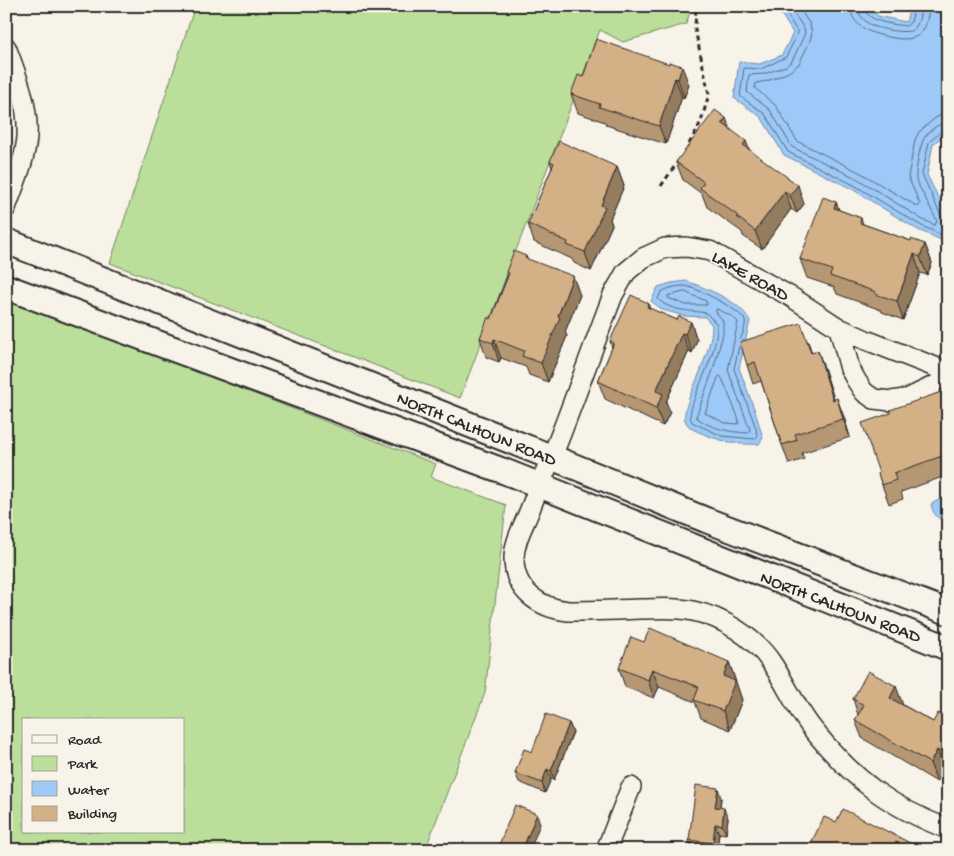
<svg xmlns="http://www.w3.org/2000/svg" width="954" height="856" viewBox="0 0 954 856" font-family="'Gochi Hand',sans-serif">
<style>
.green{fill:#bbdf9a;stroke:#738562;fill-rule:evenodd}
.water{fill:#9cc9f7;stroke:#6f8aa5}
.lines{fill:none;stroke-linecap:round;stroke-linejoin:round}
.shore{stroke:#586a7d;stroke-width:1}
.minor-casing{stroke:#2b2b2b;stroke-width:22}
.major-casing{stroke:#2b2b2b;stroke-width:28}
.path{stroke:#2b2b2b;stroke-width:3;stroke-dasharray:5 4;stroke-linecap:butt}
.minor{stroke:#f7f3e8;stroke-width:19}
.major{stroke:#f7f3e8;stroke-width:24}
.wall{fill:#b69773;stroke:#2b2b2b}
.shaded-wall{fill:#947b5e;stroke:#2b2b2b}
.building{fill:#d4b086;stroke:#2b2b2b}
.labels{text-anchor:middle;stroke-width:4;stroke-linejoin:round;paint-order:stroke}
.street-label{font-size:18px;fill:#2b2b2b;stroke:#f7f3e8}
</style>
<rect width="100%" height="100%" fill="#f7f3e8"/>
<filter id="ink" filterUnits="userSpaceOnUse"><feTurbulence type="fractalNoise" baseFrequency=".02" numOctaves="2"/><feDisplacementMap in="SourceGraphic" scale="10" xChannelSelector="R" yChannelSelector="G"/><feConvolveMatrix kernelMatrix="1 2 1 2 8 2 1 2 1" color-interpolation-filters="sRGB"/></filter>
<g filter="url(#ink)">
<!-- green -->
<g class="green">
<path d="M195 6H692L686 24 623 42 600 30 460 398 110 263Z"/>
<path d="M6 298 436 464 431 477 506 505 485 693 425 850H6ZM24 720H184V832H24Z"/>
</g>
<!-- water -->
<g class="water">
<path d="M776 6H867L878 16 906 22 910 6H948V132L933 144 927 175 948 217V243L918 230 852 189 784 155 761 117 734 98 739 62 760 64 782 55 793 33Z"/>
<path d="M686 281C704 287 742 302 750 321L739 368 755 411 763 438 759 444C740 445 723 442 706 435 699 432 688 429 685 420 682 409 697 381 701 369 706 356 712 339 712 325L705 317 684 316 663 310 651 301 658 287 671 283Z"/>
<path d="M948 495V523C938 519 933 515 931 504Z"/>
</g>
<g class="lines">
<!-- shore -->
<g class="shore">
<path d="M782 6 798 33 786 57 761 69 744 68 740 96 765 114 788 152 854 185 920 225 948 238"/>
<path d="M789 6 803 27 805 32 803 38 792 61 786 66 764 74 749 75 747 92 770 110 792 147 858 179 923 220 935 225 937 221 916 180C915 172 920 143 925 137 930 130 939 123 948 122"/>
<path d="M798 6 809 23 812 32 810 41 799 64 789 72 767 81 756 83 755 88 776 106 797 141 861 173 918 207 920 204 908 177 915 140 919 132 934 119 941 115H948"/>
<path d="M850 6C851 27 872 34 889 37 917 43 927 36 929 6"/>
<path d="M858 6C858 15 864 21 871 25 879 29 908 35 914 29 919 24 921 13 921 6"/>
<path d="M864 6C866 23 893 24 906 26L911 22 915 6"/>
<path d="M948 129 943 130 929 142 922 174 941 216 948 219"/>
<path d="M685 292 706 301 707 305H686L668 298V296Z"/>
<path d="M717 309 733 317 738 322 728 370 750 430 748 433C731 432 710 429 696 417L713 370 723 334V321L716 312Z"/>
<path d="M739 346 734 369 756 428 757 437 755 439 722 436 692 422C690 418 690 415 691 410 698 382 718 354 717 324L706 313C690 310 671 312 658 299L661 292C668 288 676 286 684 286 694 286 743 311 745 321 746 327 742 335 740 340"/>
<path d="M720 376 722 378 738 417 739 422 738 424 725 423 705 413 718 378Z"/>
</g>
<!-- minor casing -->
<g class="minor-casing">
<g id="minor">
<path d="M6 47C17 76 29 106 27 137 25 161 14 185 6 208"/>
<path d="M839 328 850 369 856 380 864 392 874 399 891 401 909 398 948 379"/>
<path d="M948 372 866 340 839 328 793 298 710 251 686 247 665 248 643 258 626 272 613 295C592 349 573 405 551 459 543 476 536 494 529 512 523 527 514 542 514 559 514 591 540 608 568 611 592 611 616 610 640 609 658 609 676 607 693 611 722 617 754 637 771 662 787 685 797 711 815 732 854 780 890 807 948 829"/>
<path d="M606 850 631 787"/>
</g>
</g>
<!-- major casing -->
<g class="major-casing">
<g id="major">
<path d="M6 241 551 457 706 520 948 612"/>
<path d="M6 287 506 472 948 648"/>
</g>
</g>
<!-- path -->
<g class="path">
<path d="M689 144 701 122 709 94 695 29 696 6"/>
<path d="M661 186 679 160"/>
</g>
<!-- minor -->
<use href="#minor" class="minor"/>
<!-- major -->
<use href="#major" class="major"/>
</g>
<!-- wall -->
<g class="wall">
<path d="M596 39 689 85 684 98 682 97 666 144 606 125 605 122 578 113 571 94 583 77Z"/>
<path d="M730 129 750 150 804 204 797 213 791 209 762 249 743 236 742 232 707 207 702 194 683 180 676 162Z"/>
<path d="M550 161 617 167 624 186 610 219 612 225 591 271 574 263 572 259 534 242 528 224 552 168Z"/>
<path d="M836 202 839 210 861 218 863 224 911 241 925 244 932 263 927 275 920 273 903 320 882 312 881 310 837 294 834 287 807 278 800 259Z"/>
<path d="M526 256 527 259 580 295 565 332 567 336 548 382 529 375 526 367 501 358 499 362 486 357 480 338 491 319 507 276 506 272Z"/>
<path d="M648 303 650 309 677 320 691 322 697 340 692 353 689 351 666 402 670 412 663 426 605 399 598 381 612 348 610 341Z"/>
<path d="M948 309V335L942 320Z"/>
<path d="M808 341 812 353 818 351 834 399 844 417 850 437 802 453 804 459 789 464 782 445 761 381 753 384 747 365Z"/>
<path d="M948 387V475L901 492 903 499 889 504 878 474 879 473 891 413 941 392Z"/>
<path d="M644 642 729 662 742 700 730 730 701 718 695 702 659 687 654 698 625 687 619 668Z"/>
<path d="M853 699 903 705 933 722 948 718V771L944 769 937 782 862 738 855 720 858 715Z"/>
<path d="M569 723 573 732 554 780 551 779 545 793 519 782 515 773 532 752Z"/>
<path d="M721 798 720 808 728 818 726 834 719 833 717 850H692L689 840Z"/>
</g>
<!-- shaded-wall -->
<g class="shaded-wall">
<path d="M682 66 689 85 684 98 678 79Z"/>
<path d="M675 78 682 97 666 144 659 126Z"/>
<path d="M726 118 733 137 722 123Z"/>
<path d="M746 141 753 159 743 145Z"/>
<path d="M617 167 624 186 610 219 612 225 591 271 585 252 601 205Z"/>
<path d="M798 185 804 204 797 213 790 195Z"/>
<path d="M785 191 791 209 762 249 755 231Z"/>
<path d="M836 202 843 220 834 208Z"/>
<path d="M925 244 932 263 927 275 920 257Z"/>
<path d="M914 254 920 273 903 320 897 301Z"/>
<path d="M573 276 580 295 565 332 567 336 548 382 541 363Z"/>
<path d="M691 322 697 340 692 353 685 334Z"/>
<path d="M682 333 689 351 666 402 670 412 663 426 656 408V391Z"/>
<path d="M494 339 501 358 499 362 493 343Z"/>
<path d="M818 351 825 370 840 418 833 400Z"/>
<path d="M837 398 844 417 850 437 843 419Z"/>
<path d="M729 662 742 700 730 730 723 711V676Z"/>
<path d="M652 669 659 687 654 698 648 680Z"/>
<path d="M896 686 903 705 896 717 890 698Z"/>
<path d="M569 723 573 732 554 780 551 771Z"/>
<path d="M937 750 944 769 937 782 930 763Z"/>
<path d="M547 769 551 779 545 793 542 783Z"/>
<path d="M718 788 721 798 719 817 715 807Z"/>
<path d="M724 808 728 818 726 834 722 825Z"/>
<path d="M537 814 540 824 530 850H522Z"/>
<path d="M715 824 719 833 717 850H715L713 843Z"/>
</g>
<!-- building -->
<g class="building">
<path d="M596 39 669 64V62L682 66 678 79 675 78 659 126 599 107 600 104 571 94 578 75 583 77Z"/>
<path d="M715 110 726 118 722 123 746 141 743 145 798 185 790 195 785 191 755 231 737 217 738 216 700 188 704 182 676 162Z"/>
<path d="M559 141 617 167 601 205 605 207 585 252 567 245 568 242 528 224 554 163 550 161Z"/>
<path d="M823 197 836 202 834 208 861 218 860 223 911 241V239L925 244 920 257 914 254 897 301 875 294 876 292 830 276 832 270 800 259Z"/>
<path d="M514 251 526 256 525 258 573 276 558 316 560 317 541 363 522 356 524 351 494 339 493 343 480 338 488 317 491 319 509 273 506 272Z"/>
<path d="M631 295 648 303 647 307 677 320 679 316 691 322 685 334 682 333 656 391 663 394 656 408 598 381 614 343 610 341Z"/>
<path d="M948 309V322L942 320Z"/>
<path d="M801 323 811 353 818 351 833 400 837 398 843 419 795 434 797 440 782 445 755 362 747 365 740 342Z"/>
<path d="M948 387V454L894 473 896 480 882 485 878 474 879 473 862 423 891 413 890 410 941 392 940 390Z"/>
<path d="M650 628 729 662 723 676 735 681 723 711 694 700 699 687 652 669 648 680 619 668 631 637 644 642Z"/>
<path d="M868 671 896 686 890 698 933 722 938 713 948 718V756L937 750 930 763 855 720 864 705 853 699Z"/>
<path d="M546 714 569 723 551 771 547 769 542 783 515 773 524 749 532 752Z"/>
<path d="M696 785 718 788 715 807 724 808 722 825 715 824 713 843 689 840Z"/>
<path d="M515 805 537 814 522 850H497Z"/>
<path d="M843 809 920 848 919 850H815L809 847 824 817 836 822Z"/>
</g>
</g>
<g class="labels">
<!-- street labels -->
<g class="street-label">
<text transform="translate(751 275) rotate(29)" y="6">LAKE ROAD</text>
<text transform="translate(477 428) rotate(22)" y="6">NORTH CALHOUN ROAD</text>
<text transform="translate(841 606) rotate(21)" y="6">NORTH CALHOUN ROAD</text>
</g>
</g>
<!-- margin -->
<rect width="954" height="856" fill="none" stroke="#f7f3e8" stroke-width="25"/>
<rect x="12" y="12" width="929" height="831" fill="none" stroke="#2b2b2b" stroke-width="2" filter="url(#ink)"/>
<!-- legend -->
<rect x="22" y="718" width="162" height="115" fill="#f7f3e8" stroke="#a5a39c"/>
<rect x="32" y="735" width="25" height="8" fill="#f7f3e8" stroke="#a5a39c"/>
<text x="68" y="744" font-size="15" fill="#2b2b2b">Road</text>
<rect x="32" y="756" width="25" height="15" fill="#bbdf9a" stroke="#a5a39c"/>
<text x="68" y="768" font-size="15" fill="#2b2b2b">Park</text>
<rect x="32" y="781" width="25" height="15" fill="#9cc9f7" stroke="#a5a39c"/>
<text x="68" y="794" font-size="15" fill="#2b2b2b">Water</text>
<rect x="32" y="806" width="25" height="15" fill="#d4b086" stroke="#a5a39c"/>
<text x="68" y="818" font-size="15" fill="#2b2b2b">Building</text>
</svg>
